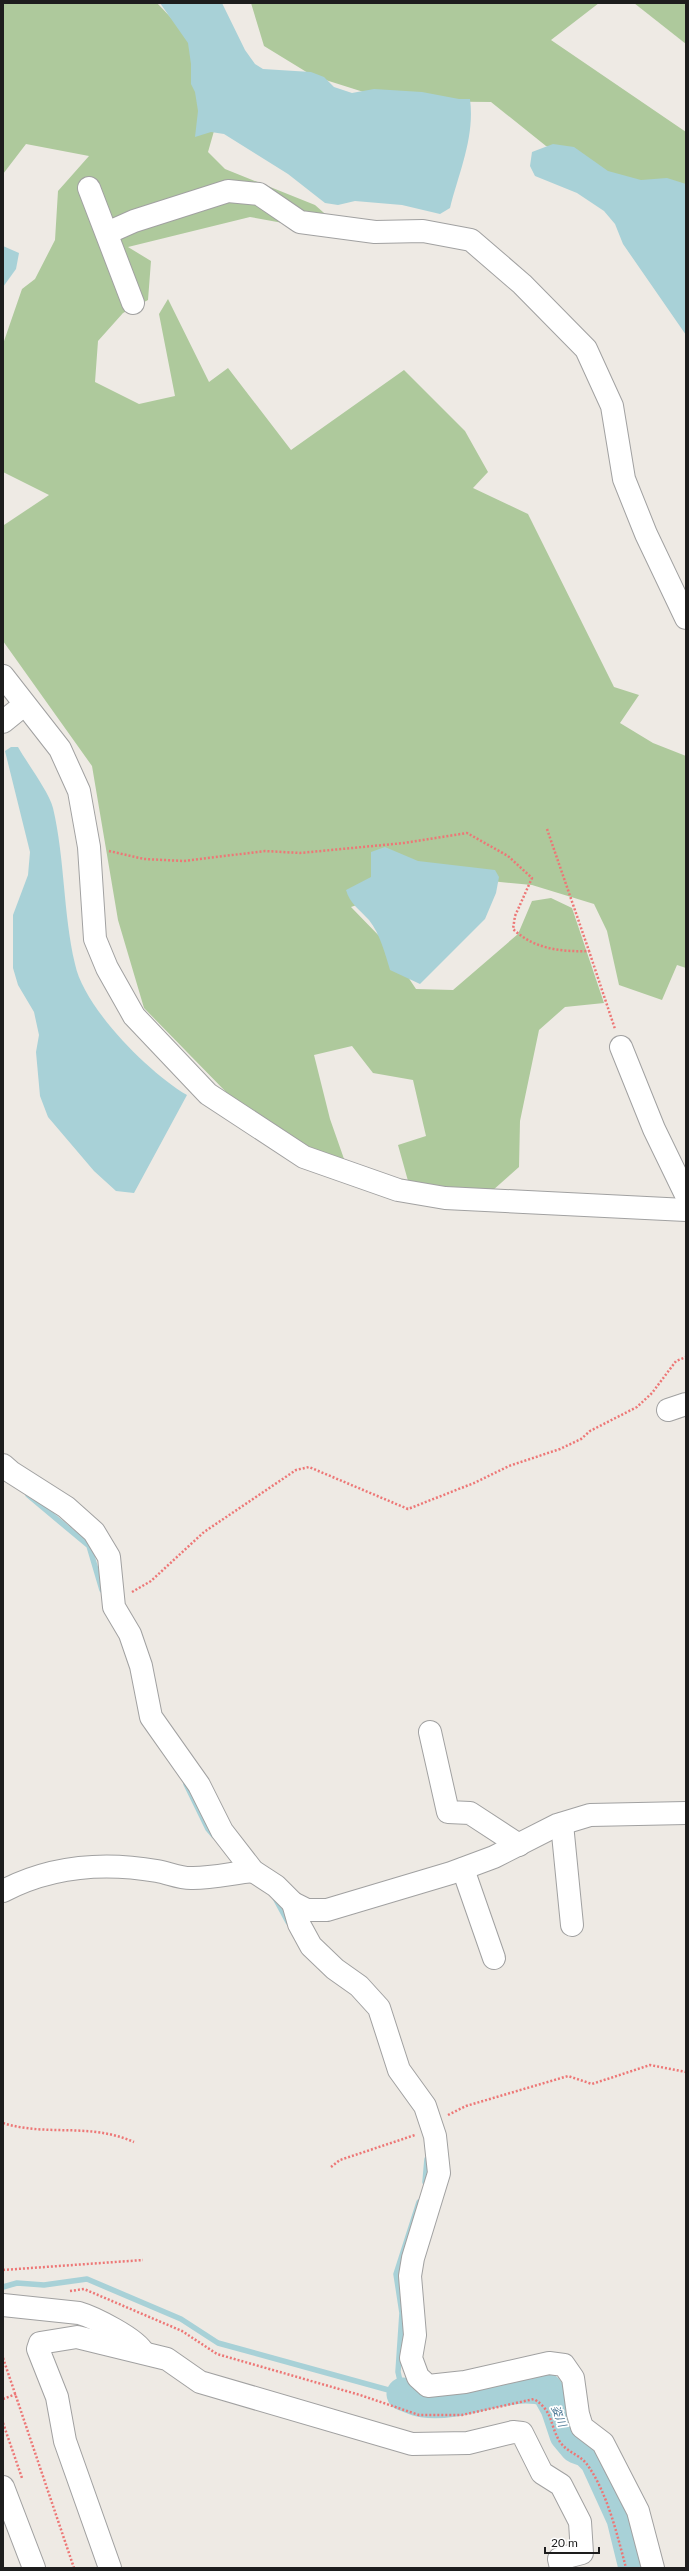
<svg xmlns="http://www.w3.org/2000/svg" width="689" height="2571" viewBox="0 0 689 2571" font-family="Lato,'Noto Sans JP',sans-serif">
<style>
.forest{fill:#aec99c}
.water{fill:#a8d1d7}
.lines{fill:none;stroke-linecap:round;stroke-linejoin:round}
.stream{stroke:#a8d1d7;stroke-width:5.5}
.river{stroke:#a8d1d7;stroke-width:33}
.minor-casing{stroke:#a1a1a1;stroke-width:24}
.path{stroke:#ed7776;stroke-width:2.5;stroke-dasharray:2 2;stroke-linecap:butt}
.minor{stroke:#fff;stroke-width:22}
.labels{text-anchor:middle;stroke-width:3.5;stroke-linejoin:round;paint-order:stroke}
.water-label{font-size:11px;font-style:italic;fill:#4c7895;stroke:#fff}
</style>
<rect width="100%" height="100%" fill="#eeeae4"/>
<!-- forest -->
<g class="forest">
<path d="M3 3H157L195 43 216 124 208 152 225 169 315 205 349 235 250 217 128 247 151 261 148 300 123 313 98 341 95 382 139 404 175 396 159 314 168 299 209 382 228 368 291 450 404 370 465 431 488 472 473 488 528 514 614 687 639 695 620 723 653 743 686 756V968L677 965 662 1000 619 985 607 931 594 904 532 885 500 882 423 870 386 895 351 907 384 941 416 989 453 990 518 934 532 901 551 898 572 908 604 1003 565 1007 539 1030 520 1121 519 1167 483 1199 410 1188 398 1145 426 1136 413 1080 373 1073 352 1046 314 1055 330 1119 350 1176 274 1127 227 1093 144 1008 118 920 92 766 3 641 4 525 49 495 3 472V344L22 289 35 279 55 240 58 191 89 156 26 144 3 174Z"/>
<path d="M251 3H599L551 40 686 132V184L620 186 584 158 546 146 491 102 392 101 313 76 264 46Z"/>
<path d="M634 3H686V44Z"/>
</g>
<!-- water -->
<g class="water">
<path d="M160 3H222L245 50 255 64 263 69 311 72 324 77 334 87 352 93 374 89 422 92 459 99H470C475 137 459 172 450 208L440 214 402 205 355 201 338 205 325 203 288 174 224 134 211 132 195 137 198 111 195 92 191 84V64L188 43Z"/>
<path d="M553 144 574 147 608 171 641 180 667 178 686 184V335L623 244 615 224 604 211 577 193 535 176 530 166 532 152Z"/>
<path d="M3 246 19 253 16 269 3 287Z"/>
<path d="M11 747H18C27 763 49 792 53 808 65 859 63 913 75 964 84 1008 149 1073 187 1095L134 1193 116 1191 94 1171 48 1117 40 1096 36 1052 39 1035 34 1012 18 985 13 968V915L28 875 30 852 5 751Z"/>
<path d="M385 847 418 861 495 870 499 877 496 893 485 919 420 984 390 970C385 953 380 934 369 920 360 910 350 904 346 890L371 877V852Z"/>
</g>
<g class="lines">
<!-- stream -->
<g class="stream">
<path d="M28 1495 89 1546 102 1590"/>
<path d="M186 1784 208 1829 214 1836"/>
<path d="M275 1898 288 1922"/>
<path d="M425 2182 427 2159"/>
<path d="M3 2287 17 2283 44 2285 87 2279 181 2319 218 2343 403 2394 398 2372 402 2313 396 2274 419 2202"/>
</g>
<!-- river -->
<path class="river" d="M403 2394C409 2396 416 2400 423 2401 465 2407 507 2378 547 2390L557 2408 566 2435 576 2447 587 2451 596 2460 623 2519 635 2568"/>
<!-- minor casing -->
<g class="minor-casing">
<g id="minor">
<path d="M89 188 133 303"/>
<path d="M107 233 134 221 228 191 259 194 300 222 375 232 423 231 471 240 522 284 586 349 612 406 624 479 646 534 686 618"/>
<path d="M3 676 60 749 79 791 89 847 95 939 107 968 134 1016 208 1094 304 1157 398 1190 445 1198 686 1210"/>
<path d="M3 722 24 705"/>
<path d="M621 1047 654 1129 686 1195"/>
<path d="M668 1410 686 1404"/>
<path d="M3 1465 11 1472 66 1507 94 1532 109 1557 114 1607 130 1634 141 1666 151 1717 199 1785 222 1831 253 1871 276 1886 293 1903 307 1910H327L451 1873 494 1857 557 1825 590 1815 686 1813"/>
<path d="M430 1732 448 1812 470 1813 519 1845"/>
<path d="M562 1824 572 1925"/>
<path d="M463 1869 494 1958"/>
<path d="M3 1891C51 1866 105 1862 157 1871 169 1873 181 1879 193 1878 213 1878 233 1873 253 1871"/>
<path d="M293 1903 299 1924 311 1946 335 1969 359 1986 379 2008 399 2070 425 2106 435 2136 439 2173 413 2258 410 2276 415 2335 411 2358 418 2377 428 2386 465 2382 549 2363 564 2365 573 2378 578 2414 582 2427 603 2443 638 2511 653 2568"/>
<path d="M3 2305 79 2313C93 2317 137 2339 143 2352"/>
<path d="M3 2487 34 2568"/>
<path d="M110 2568 65 2441 57 2397 38 2349 40 2343 77 2337 167 2359 200 2382 412 2444 468 2443 513 2432 522 2433 542 2473 561 2485 580 2522 582 2553 559 2559 561 2568"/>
</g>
</g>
<!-- path -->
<g class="path">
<path d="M547 829 589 951"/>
<path d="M109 851 144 859 184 861 265 851 300 853 404 843 467 833 508 856 532 878 515 916 513 929C534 949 561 952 589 951L615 1029"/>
<path d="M132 1592 151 1581 204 1532 296 1470 309 1467 408 1509 474 1483 509 1466 560 1449 581 1439 590 1431 637 1407 652 1393 676 1361 686 1357"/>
<path d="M448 2115 466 2106 568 2076 592 2084 650 2065 686 2072"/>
<path d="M3 2123C47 2137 88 2122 134 2142"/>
<path d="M331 2167 340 2160 415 2135"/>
<path d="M3 2270 143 2260"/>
<path d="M70 2291 84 2289 182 2331 217 2354 360 2395 419 2415H462L534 2399C554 2412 549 2424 560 2442 567 2452 578 2454 586 2463 607 2491 617 2534 626 2568"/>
<path d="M3 2358 74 2568"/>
<path d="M3 2399 16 2394"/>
<path d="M3 2423 22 2478"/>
</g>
<!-- minor -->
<use href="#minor" class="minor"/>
</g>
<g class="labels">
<!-- water labels -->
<g class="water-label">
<text transform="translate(559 2416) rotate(68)" y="4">姿川</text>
</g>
</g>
<!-- border -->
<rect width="689" height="2571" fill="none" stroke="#1d1d1d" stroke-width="8"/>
<!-- scale -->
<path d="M545 2547v6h54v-6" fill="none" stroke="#1d1d1d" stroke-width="2"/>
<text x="551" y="2547" font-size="12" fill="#1d1d1d" stroke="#ffffff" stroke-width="3" paint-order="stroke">20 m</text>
</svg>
